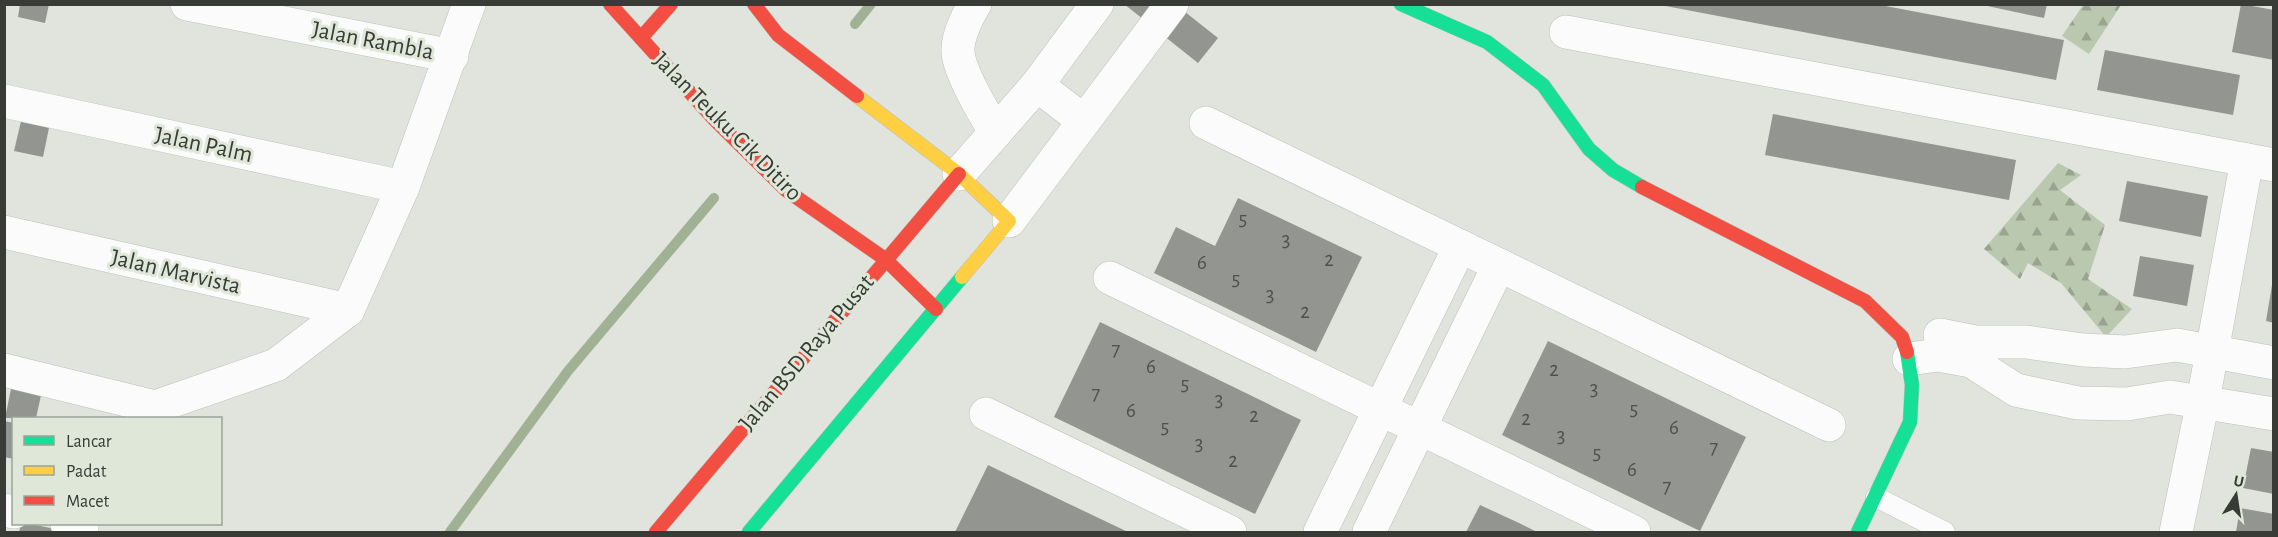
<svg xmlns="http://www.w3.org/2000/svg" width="2278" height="537" viewBox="0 0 2278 537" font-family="'Alegreya Sans',sans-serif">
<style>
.forest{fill:url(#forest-firs)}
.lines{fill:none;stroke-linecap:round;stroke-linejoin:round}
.stream{stroke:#a0b194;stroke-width:10}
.building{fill:#929590}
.lane-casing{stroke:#bdc1ba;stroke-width:21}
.street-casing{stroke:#bdc1ba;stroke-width:34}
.fast-casing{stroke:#bdc1ba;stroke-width:15}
.slow-casing{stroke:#bdc1ba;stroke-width:15}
.jam-casing{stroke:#bdc1ba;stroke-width:15}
.lane{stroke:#fafbfa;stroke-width:20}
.street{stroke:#fafbfa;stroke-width:33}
.fast{stroke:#16e098;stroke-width:14}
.slow{stroke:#ffcf43;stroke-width:14}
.jam{stroke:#f24e42;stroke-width:14}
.labels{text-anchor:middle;stroke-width:6;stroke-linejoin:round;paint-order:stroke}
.number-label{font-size:21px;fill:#4e524c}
.street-label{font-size:24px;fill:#383b36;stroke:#dfe7d9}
</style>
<defs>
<pattern id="forest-firs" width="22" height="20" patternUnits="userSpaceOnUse" patternTransform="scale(1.5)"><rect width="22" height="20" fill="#bac8af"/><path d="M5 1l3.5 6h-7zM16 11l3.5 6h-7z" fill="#98a48f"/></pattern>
</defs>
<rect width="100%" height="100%" fill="#e0e4dc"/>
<!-- forest -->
<g class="forest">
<path d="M2083 5H2121L2089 54 2062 36Z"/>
<path d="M2058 163 2081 175 2060 190 2105 225 2088 279 2132 309 2106 337 2061 283 2028 263 2020 279 1984 249Z"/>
</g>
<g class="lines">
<!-- stream -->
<g class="stream">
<path d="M855 24 871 4"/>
<path d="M450 532 568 371 714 198"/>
</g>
</g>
<!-- building -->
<g class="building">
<path d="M20 4H49L45 23 18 17Z"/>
<path d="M1124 4H1175L1218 38 1198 63Z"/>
<path d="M1655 4H1875L2064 40 2056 80Z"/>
<path d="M1978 4H2047L2044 18Z"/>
<path d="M2241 4 2274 10V60L2232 52Z"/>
<path d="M2105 50 2240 75 2233 115 2097 90Z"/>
<path d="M1773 114 2016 160 2009 200 1765 155Z"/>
<path d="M22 117 50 123 43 157 14 151Z"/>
<path d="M2127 181 2208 196 2201 237 2119 221Z"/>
<path d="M1238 198 1362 257 1316 352 1154 273 1176 227 1215 246Z"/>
<path d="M2140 256 2194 265 2187 306 2133 296Z"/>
<path d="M2272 285H2274V323L2266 321Z"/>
<path d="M1100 322 1301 420 1255 514 1054 417Z"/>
<path d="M1548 341 1746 437 1700 531 1502 435Z"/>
<path d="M12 384 42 391 36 418H5Z"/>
<path d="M4 421 14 423V459L4 457Z"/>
<path d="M2251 448 2274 452V494L2243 488Z"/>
<path d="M988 465 1065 502 1128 532H955Z"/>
<path d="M1480 505 1519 523 1537 532H1466Z"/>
<path d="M2240 508 2274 514V532H2236Z"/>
<path d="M21 524H31L55 529 54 532H19Z"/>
</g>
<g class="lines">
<!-- lane casing -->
<g class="lane-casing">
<path id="lane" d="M1876 497 1945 532"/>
</g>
<!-- street casing -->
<g class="street-casing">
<g id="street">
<path d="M187 4 452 56"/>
<path d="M975 4C967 16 957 38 958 52 959 71 985 116 996 132"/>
<path d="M1566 32 2274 165"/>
<path d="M1037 85 1084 121"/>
<path d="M4 101 403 187"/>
<path d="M1206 123 1829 425"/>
<path d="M959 174 1037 85 1097 4"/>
<path d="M1009 221 1172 4"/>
<path d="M4 232 348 310"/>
<path d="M1110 278 1634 532"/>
<path d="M1940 335 1975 342H2026L2083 350 2125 352 2177 345 2274 363"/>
<path d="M1909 359 1938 355 1971 361 2016 390 2078 403 2127 404 2170 397 2274 414"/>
<path d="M4 370 155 407"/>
<path d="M986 414 1230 532"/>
<path d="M148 418 155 407 276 365 348 310 403 187 469 4"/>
<path d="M4 510 14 512"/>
<path d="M67 524 82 527"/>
<path d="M1320 532 1460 246"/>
<path d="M1369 532 1499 265"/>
<path d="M2176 532 2203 401 2247 160"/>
</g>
</g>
<!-- fast casing -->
<g class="fast-casing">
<g id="fast">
<path d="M1401 4 1487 42 1543 85 1589 149 1613 170 1642 187"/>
<path d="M749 532 962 277"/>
<path d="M1858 532 1910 422 1912 385 1907 352"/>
</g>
</g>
<!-- slow casing -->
<g class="slow-casing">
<path id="slow" d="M857 96 959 174 1009 221 962 277"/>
</g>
<!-- jam casing -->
<g class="jam-casing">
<g id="jam">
<path d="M610 4 715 120 786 190 885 259 936 309"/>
<path d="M754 4 778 35 857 96"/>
<path d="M641 38 671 4"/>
<path d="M1642 187 1865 301 1902 337 1907 352"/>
<path d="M656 532 959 174"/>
</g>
</g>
<!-- lane -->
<use href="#lane" class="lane"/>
<!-- street -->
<use href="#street" class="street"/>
<!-- fast -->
<use href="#fast" class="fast"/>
<!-- slow -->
<use href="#slow" class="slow"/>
<!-- jam -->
<use href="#jam" class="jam"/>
</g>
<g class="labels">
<!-- number labels -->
<g class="number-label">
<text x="1243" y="225">5</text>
<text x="1286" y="246">3</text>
<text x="1329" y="266">2</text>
<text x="1202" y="269">6</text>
<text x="1236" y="285">5</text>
<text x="1270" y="301">3</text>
<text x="1305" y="318">2</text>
<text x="1116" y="356">7</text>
<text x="1151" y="373">6</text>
<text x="1554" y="376">2</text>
<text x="1185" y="390">5</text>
<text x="1594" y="395">3</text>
<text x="1096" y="400">7</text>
<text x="1219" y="406">3</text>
<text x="1634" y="415">5</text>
<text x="1131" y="417">6</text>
<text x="1254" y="422">2</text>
<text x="1526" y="425">2</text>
<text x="1165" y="433">5</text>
<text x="1674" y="434">6</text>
<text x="1561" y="442">3</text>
<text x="1199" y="450">3</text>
<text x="1714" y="454">7</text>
<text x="1597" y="459">5</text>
<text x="1233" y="467">2</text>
<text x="1632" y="476">6</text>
<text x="1667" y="493">7</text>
</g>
<!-- street labels -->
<g class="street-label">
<text transform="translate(373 40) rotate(11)" y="8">Jalan Rambla</text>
<text transform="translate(728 126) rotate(45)" y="8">Jalan Teuku Cik Ditiro</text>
<text transform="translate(204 144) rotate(12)" y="8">Jalan Palm</text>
<text transform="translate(176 271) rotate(13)" y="8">Jalan Marvista</text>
<text transform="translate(806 352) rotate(-50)" y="8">Jalan BSD Raya Pusat</text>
</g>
</g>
<!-- border -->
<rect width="2278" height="537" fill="none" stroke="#383b36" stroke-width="12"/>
<!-- legend -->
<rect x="12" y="417" width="210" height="108" fill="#dfe7d9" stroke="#9ca298" stroke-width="1.5"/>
<rect x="24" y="436" width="30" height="9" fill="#16e098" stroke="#9ca298" stroke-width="1.5"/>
<text x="66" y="447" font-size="18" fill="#383b36">Lancar</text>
<rect x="24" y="466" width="30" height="9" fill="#ffcf43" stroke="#9ca298" stroke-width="1.5"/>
<text x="66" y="477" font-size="18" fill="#383b36">Padat</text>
<rect x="24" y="496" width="30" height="9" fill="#f24e42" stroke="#9ca298" stroke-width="1.5"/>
<text x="66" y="507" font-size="18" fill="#383b36">Macet</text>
<!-- north arrow -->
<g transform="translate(2236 495) rotate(12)" stroke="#dfe7d9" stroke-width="4.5" paint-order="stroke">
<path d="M0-4.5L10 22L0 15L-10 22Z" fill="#383b36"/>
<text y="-9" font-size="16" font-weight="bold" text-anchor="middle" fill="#383b36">U</text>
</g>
</svg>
